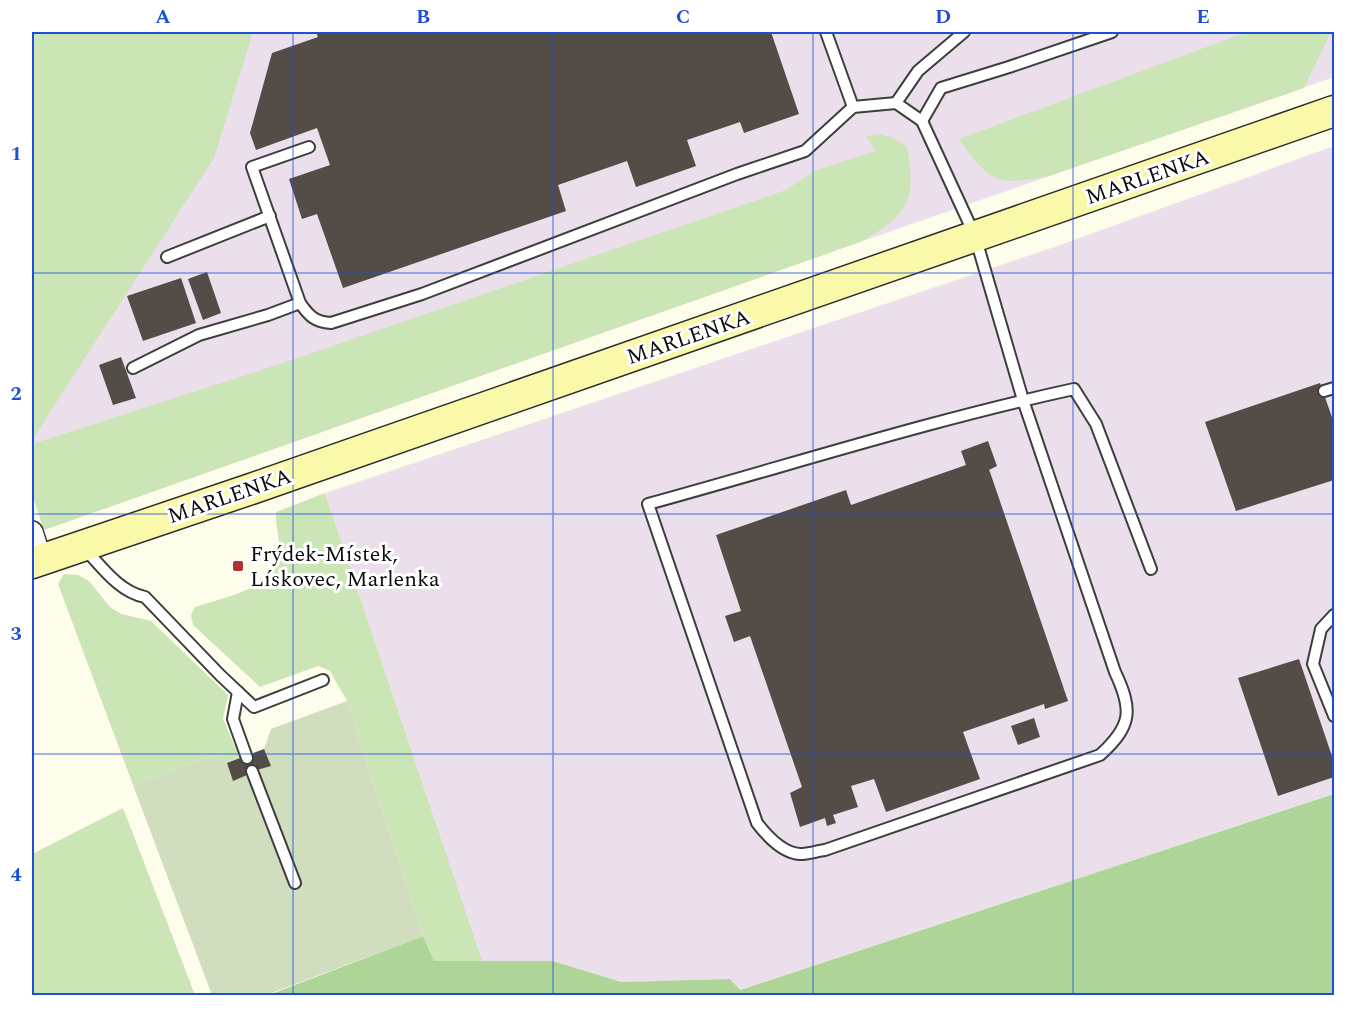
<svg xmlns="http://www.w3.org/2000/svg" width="1366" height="1027" viewBox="0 0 1366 1027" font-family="Spectral,serif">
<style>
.industrial{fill:#eadfea}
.green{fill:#cbe5b7}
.forest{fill:#aed597}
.cemetery{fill:#d0ddbe}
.building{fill:#534d48}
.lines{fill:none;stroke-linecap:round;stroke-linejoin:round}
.lane-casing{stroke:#3e3e3e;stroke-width:14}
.street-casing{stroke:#3e3e3e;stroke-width:24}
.secondary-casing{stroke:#2d2d2d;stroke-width:33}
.lane{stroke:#fff;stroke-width:10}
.street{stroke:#fff;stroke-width:21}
.secondary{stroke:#faf8a9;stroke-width:30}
.grid{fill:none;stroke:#1d4ed8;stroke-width:1.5;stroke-opacity:0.55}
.poi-dot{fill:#b2312c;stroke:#fff;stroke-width:2}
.labels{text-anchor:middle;stroke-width:6;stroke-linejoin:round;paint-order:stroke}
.street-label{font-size:22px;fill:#0b0b0b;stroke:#fff}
.poi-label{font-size:22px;fill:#0b0b0b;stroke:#fff;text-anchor:start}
.neatline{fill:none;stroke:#1d4ed8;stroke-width:2}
.grid-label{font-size:20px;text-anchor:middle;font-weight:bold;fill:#1d4ed8}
</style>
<rect width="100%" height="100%" fill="#fefcea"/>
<!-- industrial -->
<g class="industrial">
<path d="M32 32H1334V77L860 242 44 530 32 494Z"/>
<path d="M1334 146V794L739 990 730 979 621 982 553 961 483 963 325 493 1060 245Z"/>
</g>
<!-- green -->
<g class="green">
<path d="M32 32H253L214 158 32 440Z"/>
<path d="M1247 32H1331L1304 88 1049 176C997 187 988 181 959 139Z"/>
<path d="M879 134 893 138 907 147C918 201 906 217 860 242L44 530 32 494V444L286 362 786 190 816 170 876 151 866 136Z"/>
<path d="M325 493 483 963 434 961 423 936 347 701 330 671 318 666 260 687 193 625 191 615 195 607C221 598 270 590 278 559 282 544 275 527 276 512Z"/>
<path d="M64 574 78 575 89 581 110 607 121 614 151 621 228 695 223 719 240 758 227 763 210 756 133 785 58 584Z"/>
<path d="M123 808 195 995H32V854Z"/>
</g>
<!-- forest -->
<path class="forest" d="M1334 794V995L266 996 423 936 434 961H553L621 982 730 979 740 990Z"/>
<!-- cemetery -->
<path class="cemetery" d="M347 701 423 936 266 995H212L133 785 210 756 227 763 251 756V754L264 749 271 729Z"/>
<!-- building -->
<g class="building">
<path d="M316 32H771L799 114 744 133 740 122 687 140 696 166 636 187 627 161 558 185 566 211 343 288 317 214 302 219 289 179 330 165 317 128 256 150 250 133 272 53 318 37Z"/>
<path d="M207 272 221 313 203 320 188 279Z"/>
<path d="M181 278 196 323 143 341 127 296Z"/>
<path d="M121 357 136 398 113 405 99 365Z"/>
<path d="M1320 383 1334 423V480L1236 511 1205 422Z"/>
<path d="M988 441 997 466 989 470 990 472 1068 701 1045 709 1044 704 963 732 980 779 886 812 874 779 851 786 858 807 833 815 836 823 827 826 825 818 800 827 790 793 802 787 750 636 734 642 725 616 741 611 716 535 846 490 851 505 966 465 961 451Z"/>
<path d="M1299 659 1334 762V777L1278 796 1238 678Z"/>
<path d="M1034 718 1040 737 1018 745 1011 726Z"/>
<path d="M264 749 271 766 246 773 247 775 233 781 227 763 240 758 241 760 247 758 251 754Z"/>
</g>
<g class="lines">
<!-- lane casing -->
<g class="lane-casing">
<g id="lane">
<path d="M826 32 853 107"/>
<path d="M896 103 918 71 964 32"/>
<path d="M922 121 941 88 1009 67 1112 32"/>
<path d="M309 147 252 167 300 303C309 316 315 322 331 323L422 294 737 174 805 151 853 107 896 103 922 121 975 236 1023 400 1115 672C1133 710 1132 726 1100 755L825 850C817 851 808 854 800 854 782 853 767 836 757 823L648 504C790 465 931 420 1074 389L1096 424 1151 569"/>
<path d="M167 257 270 216"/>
<path d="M133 368 199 335 268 315 300 303"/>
<path d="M1324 391 1334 388"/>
<path d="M84 548C101 566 119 592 145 597L220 675 254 707 323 680"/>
<path d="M1334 615 1321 629 1313 664 1334 716"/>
<path d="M238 692 233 719 247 758"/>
<path d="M252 771 295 883"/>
</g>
</g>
<!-- street casing -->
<g class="street-casing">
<path id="street" d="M32 532 41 560"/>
</g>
<!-- secondary casing -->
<g class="secondary-casing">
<path id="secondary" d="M32 563 251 489 1334 111"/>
</g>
<!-- lane -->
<use href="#lane" class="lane"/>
<!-- street -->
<use href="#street" class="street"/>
<!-- secondary -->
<use href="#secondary" class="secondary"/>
</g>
<!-- grid -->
<path class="grid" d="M293 32V996M553 32V996M813 32V996M1073 32V996M32 273H1334M32 514H1334M32 754H1334"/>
<!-- markers -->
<rect class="poi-dot" x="232" y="560" width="12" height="12" rx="3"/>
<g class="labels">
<!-- street labels -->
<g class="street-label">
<text transform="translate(1147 176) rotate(-19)" y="8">MARLENKA</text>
<text transform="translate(688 336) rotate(-19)" y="8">MARLENKA</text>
<text transform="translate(229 495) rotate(-19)" y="8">MARLENKA</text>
</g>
<!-- poi labels -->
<g class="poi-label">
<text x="250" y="561">Frýdek-Místek,<tspan x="250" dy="25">Lískovec, Marlenka</tspan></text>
</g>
</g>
<!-- border -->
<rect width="1366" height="1027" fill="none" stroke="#ffffff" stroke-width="66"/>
<rect x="33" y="33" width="1300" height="961" class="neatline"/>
<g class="grid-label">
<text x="163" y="23">A</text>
<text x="423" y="23">B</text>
<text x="683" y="23">C</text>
<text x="943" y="23">D</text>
<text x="1203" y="23">E</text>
<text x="16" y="160">1</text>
<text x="16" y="400">2</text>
<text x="16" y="640">3</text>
<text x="16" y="881">4</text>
</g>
</svg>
